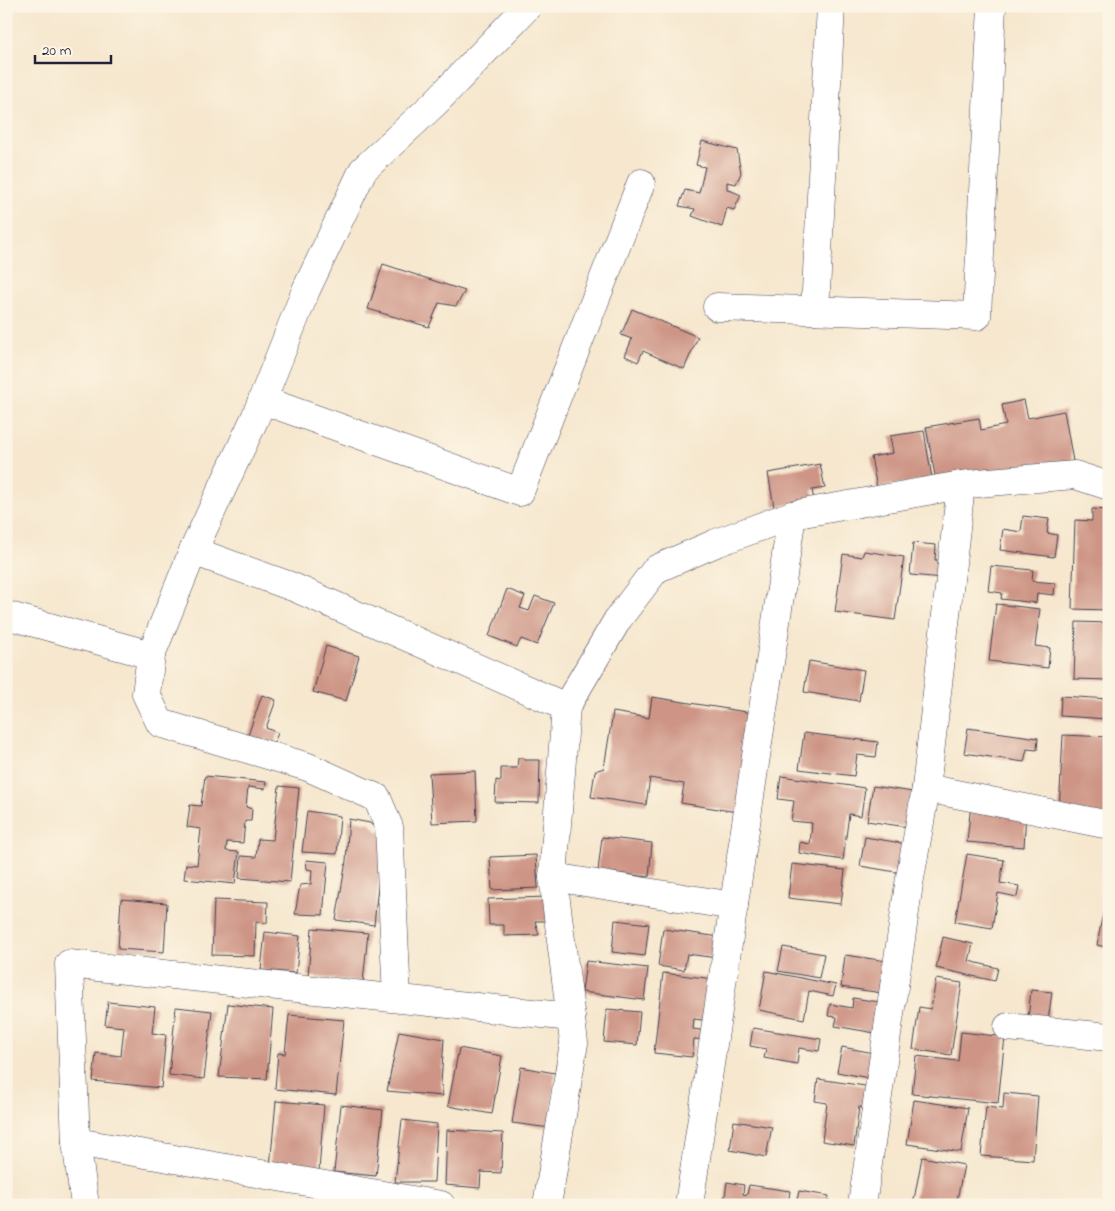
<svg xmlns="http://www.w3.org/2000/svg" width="1115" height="1211" viewBox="0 0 1115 1211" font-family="'Indie Flower',sans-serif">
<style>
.building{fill:#ce9586}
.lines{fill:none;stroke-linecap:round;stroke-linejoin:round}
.street-casing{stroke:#424051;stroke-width:29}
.street{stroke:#fff;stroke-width:28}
</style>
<rect width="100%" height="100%" fill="#fcf5e5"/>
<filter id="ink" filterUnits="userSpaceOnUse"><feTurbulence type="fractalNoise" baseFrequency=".02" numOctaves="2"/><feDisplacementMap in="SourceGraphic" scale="10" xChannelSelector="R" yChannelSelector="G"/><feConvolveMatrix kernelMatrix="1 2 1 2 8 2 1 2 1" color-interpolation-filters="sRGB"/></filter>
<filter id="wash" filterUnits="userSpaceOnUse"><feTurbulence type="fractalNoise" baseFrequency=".0096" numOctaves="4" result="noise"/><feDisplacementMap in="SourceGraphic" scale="20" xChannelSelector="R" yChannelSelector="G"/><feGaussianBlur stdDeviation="1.12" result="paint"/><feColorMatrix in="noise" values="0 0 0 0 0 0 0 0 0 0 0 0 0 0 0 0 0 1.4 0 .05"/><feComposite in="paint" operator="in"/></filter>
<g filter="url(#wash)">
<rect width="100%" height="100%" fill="#f6e7ce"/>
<g id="blocks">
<!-- building -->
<g class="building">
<path d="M702 141 737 150 741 173 736 184 727 182V189L741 195 734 210 727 208 722 227 692 216 695 209 679 206 685 190 699 193 705 167 696 165Z"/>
<path d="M383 264 465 291 456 306 439 303 429 327 368 309Z"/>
<path d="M632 309 698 337 684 369 643 351 638 362 625 356 632 339 621 335Z"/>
<path d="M1024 400 1028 418 1064 411 1073 461 937 486 926 427 979 418 981 430 1006 425 1002 405Z"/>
<path d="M924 431 932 478 877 488 871 457 893 453 890 436Z"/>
<path d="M820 464 825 488 812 490 814 500 774 507 768 473Z"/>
<path d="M1092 509 1109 510V610L1072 609 1075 520 1092 521Z"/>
<path d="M1023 516 1049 519 1047 533 1057 535 1054 557 1000 550 1003 529 1021 532Z"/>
<path d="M913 543 936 545 935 560H945L943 578 910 575Z"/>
<path d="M864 551 904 557 895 620 835 612 843 554 862 557Z"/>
<path d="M991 566 1033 570 1032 581 1055 583 1054 595 1037 593 1036 603 1001 599 1002 593 988 591Z"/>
<path d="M507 589 525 596 520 608 529 611 535 596 554 603 537 645 521 639 517 647 489 636Z"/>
<path d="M996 604 1040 609 1035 646 1050 648 1048 668 989 661Z"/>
<path d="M1076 622 1109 623V680L1074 679Z"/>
<path d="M326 646 359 656 346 701 313 692Z"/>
<path d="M809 661 864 670 859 701 804 692Z"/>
<path d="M262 695 276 700 266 728 278 733 274 743 264 739 262 747 246 741Z"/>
<path d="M1061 696 1109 699V719L1060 716Z"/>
<path d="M652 697 759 714 743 813 681 803 684 784 650 778 646 805 591 797 595 771 604 768 613 712 649 718Z"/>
<path d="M968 728 1038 738 1037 750 1027 749 1024 762 964 753Z"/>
<path d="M804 733 878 742 876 757 857 755 854 776 799 769Z"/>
<path d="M1063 735 1109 737V815L1059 811Z"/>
<path d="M518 758H524V760H540L539 803 495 802 496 780 501 781V768H517Z"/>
<path d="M475 771 477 821 432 823 429 773Z"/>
<path d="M205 776 266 782 265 789 248 787 246 807 252 809 251 821H245L243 843 227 842 226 851 239 852 235 884 184 879 186 864 197 865 201 829 187 827 190 805 201 806Z"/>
<path d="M781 776 865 788 861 816 849 814 843 860 799 853 800 842 810 844 812 823 791 821 794 801 778 799Z"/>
<path d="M279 786 299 788 290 882 239 878 241 856 256 857 258 839 273 840Z"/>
<path d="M873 786 913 792 907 827 867 821Z"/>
<path d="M971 804 1026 812 1024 847 967 842Z"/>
<path d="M307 811 340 816 337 854 302 852Z"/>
<path d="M349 819 370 823 383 837 374 925 336 920 346 861Z"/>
<path d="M602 837 652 843 649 877 598 871Z"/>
<path d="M865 837 907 844 902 873 860 866Z"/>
<path d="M967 854 1004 860 1000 883 1019 886 1017 897 998 893 992 928 955 922Z"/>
<path d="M536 855 538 888 492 890 490 857Z"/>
<path d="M306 860 328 862 323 915 295 914 300 885 311 884 312 870 307 869Z"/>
<path d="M792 864 845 870 841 904 788 898Z"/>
<path d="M547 897 548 921H535L539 935 504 936V925H489L488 899Z"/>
<path d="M121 899 167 903 164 952 118 949Z"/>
<path d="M214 900 268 902 267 923 256 922 255 956 212 955Z"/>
<path d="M1103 913 1109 914V948L1097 945Z"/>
<path d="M615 920 649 924 645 956 612 952Z"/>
<path d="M312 928 368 933 363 982 308 976Z"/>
<path d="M663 929 720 937 717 958 687 954 684 970 658 966Z"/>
<path d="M265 932 300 936 296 973 261 970Z"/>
<path d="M943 937 973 944 969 961 998 968 995 981 936 968Z"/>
<path d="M783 947 824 954 819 978 778 971Z"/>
<path d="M845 955 887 961 882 993 841 987Z"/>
<path d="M586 961 648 968 644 1000 582 992Z"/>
<path d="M766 971 836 985 833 996 809 991 804 1019 759 1010Z"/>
<path d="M663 973 714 979 709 1021 694 1019 693 1029 707 1031 706 1040 694 1039 692 1057 654 1053Z"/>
<path d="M936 979 962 983 951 1055 913 1049 919 1007 931 1009Z"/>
<path d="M1031 990 1052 992 1048 1021 1028 1019Z"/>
<path d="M853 998 880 1002 875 1033 835 1026 837 1017 828 1016 830 1004 852 1008Z"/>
<path d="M108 1002 155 1007 152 1033 166 1035 161 1088 93 1081 96 1053 121 1056 124 1027 105 1025Z"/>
<path d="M228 1004 273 1009 267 1079 219 1077Z"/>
<path d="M176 1007 212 1011 204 1079 169 1075Z"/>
<path d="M607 1009 640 1012 637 1045 604 1042Z"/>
<path d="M289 1015 344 1020 336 1095 275 1089 278 1053 285 1054Z"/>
<path d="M753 1028 821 1039 819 1051 799 1048 797 1064 764 1058 766 1049 750 1046Z"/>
<path d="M399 1031 444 1039 441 1084 443 1096 387 1091Z"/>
<path d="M961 1032 1005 1037 998 1103 912 1094 916 1056 958 1061Z"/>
<path d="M842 1047 874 1053 869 1078 837 1072Z"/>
<path d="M459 1048 502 1056 492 1114 448 1106Z"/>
<path d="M521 1067 555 1073 550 1128 512 1123Z"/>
<path d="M818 1079 872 1087 869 1108 859 1107 854 1146 822 1141 827 1103 815 1101Z"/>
<path d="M1004 1093 1038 1096 1033 1160 981 1156 986 1107 1003 1109Z"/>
<path d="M914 1100 968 1108 961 1152 907 1144Z"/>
<path d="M276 1101 324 1105 319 1171 270 1167Z"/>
<path d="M341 1105 383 1110 376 1176 334 1172Z"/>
<path d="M402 1120 437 1124 434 1182H395Z"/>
<path d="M734 1121 772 1127 766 1157 730 1150Z"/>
<path d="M447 1130 503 1133 501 1173 481 1172 480 1188 445 1185Z"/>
<path d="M922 1157 964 1165 956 1205H913Z"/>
<path d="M727 1182 744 1185 743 1194 747 1195 749 1185 790 1191 788 1205 724 1204Z"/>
<path d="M799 1191 829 1196 827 1205H796Z"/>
</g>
</g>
</g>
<g filter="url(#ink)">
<use href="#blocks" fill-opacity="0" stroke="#424051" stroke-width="1"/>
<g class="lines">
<!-- street casing -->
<g class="street-casing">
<g id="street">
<path d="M717 307 977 316 992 6"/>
<path d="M815 310 831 6"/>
<path d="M262 400 520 492 641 183"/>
<path d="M193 551 293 587 566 707"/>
<path d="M6 615 151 655"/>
<path d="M926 788 1109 825"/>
<path d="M553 877 734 906"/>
<path d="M397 998 389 827 377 798 308 767 160 723 146 694 151 655 193 551 255 418 306 290 363 170 435 103 528 6"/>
<path d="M1008 1027 1109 1037"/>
<path d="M76 1142 441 1205"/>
<path d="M85 1205 76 1142 69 964 571 1017"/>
<path d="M547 1205 574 1043 553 877 566 707 618 619 656 569 716 543 792 515 961 485 989 482 1075 475 1109 486"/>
<path d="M689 1205 792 515"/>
<path d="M862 1205 909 884 926 788 961 485"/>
</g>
</g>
<!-- street -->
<use href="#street" class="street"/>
</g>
</g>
<!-- margin -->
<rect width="1115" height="1211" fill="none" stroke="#fcf5e5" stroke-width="25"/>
<!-- scale -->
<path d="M35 55v8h76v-8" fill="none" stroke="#22223b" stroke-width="2.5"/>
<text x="42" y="55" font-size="15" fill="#22223b" stroke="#fcf5e5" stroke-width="4" paint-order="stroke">20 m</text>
</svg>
